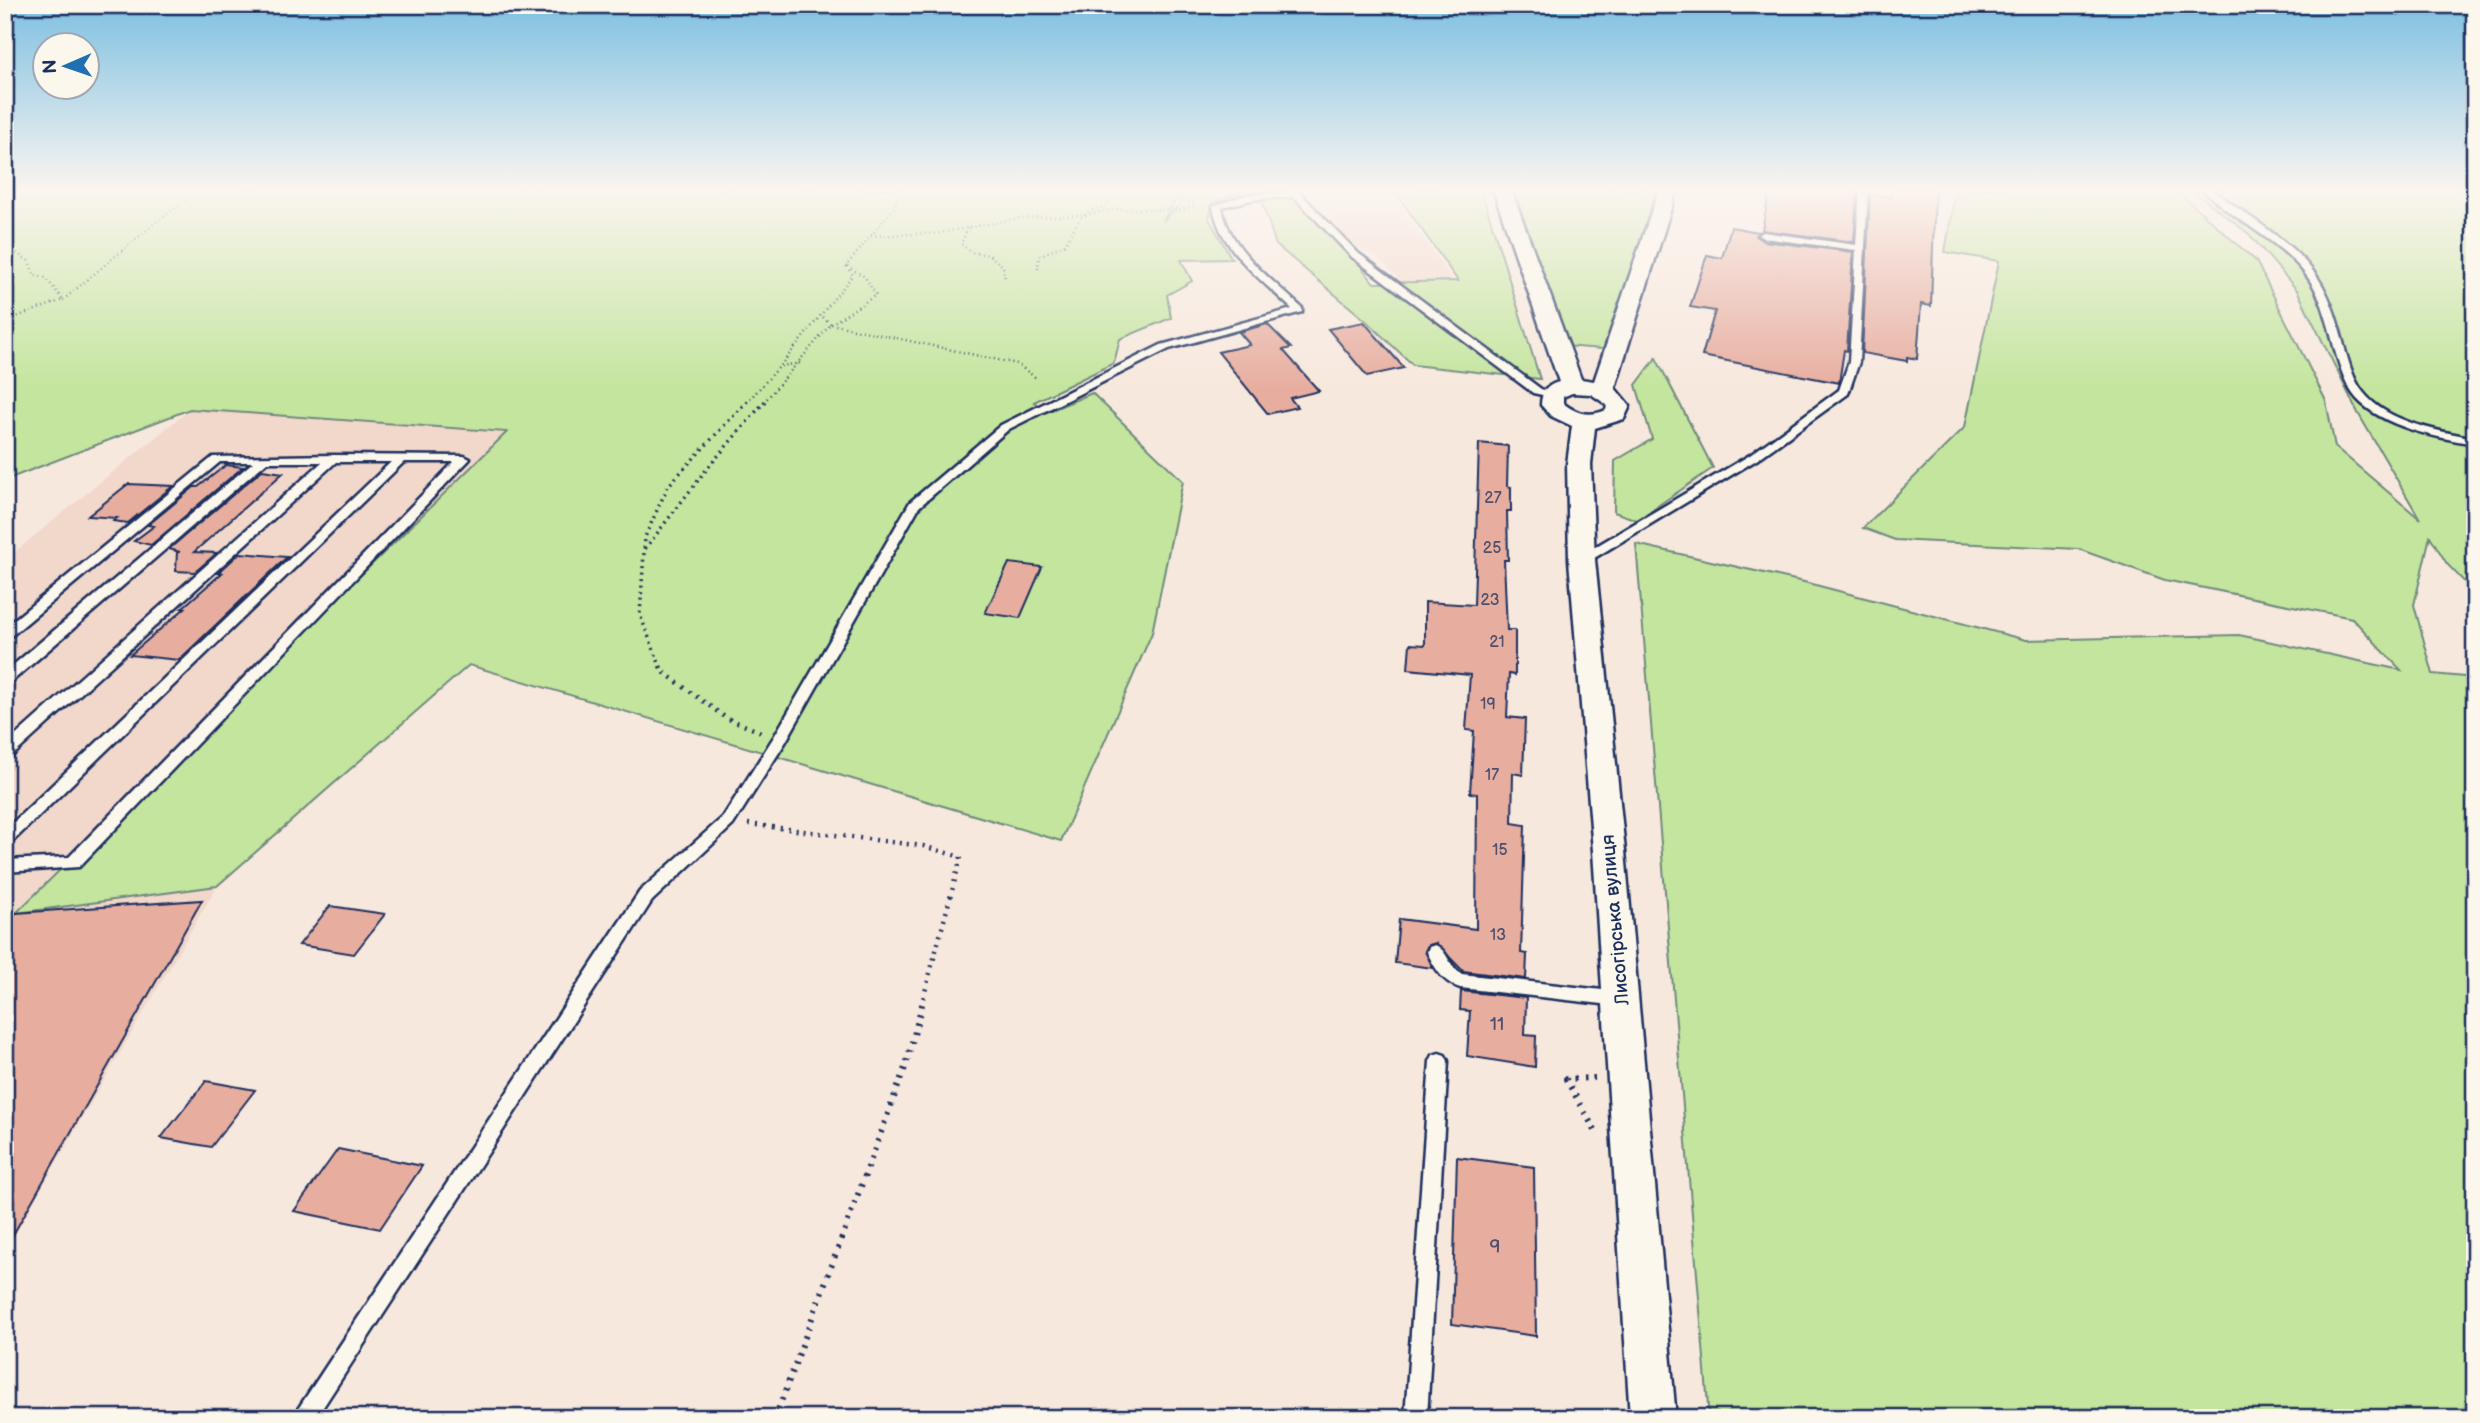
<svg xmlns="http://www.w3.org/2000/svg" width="2480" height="1423" viewBox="0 0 2480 1423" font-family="'Balsamiq Sans',sans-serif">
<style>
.built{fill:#f2d7cb}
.green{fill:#c4e59e;stroke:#708a7e;stroke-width:2}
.building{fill:#e7aea0;stroke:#1b2f5e;stroke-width:2}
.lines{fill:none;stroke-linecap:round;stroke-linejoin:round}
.lane-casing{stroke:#1b2f5e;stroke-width:5}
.street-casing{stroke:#1b2f5e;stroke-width:5}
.path-far3{stroke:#1b2f5e;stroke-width:2.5;stroke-dasharray:1 3.5;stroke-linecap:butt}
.path-far2{stroke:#1b2f5e;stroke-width:3.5;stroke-dasharray:2 4.5;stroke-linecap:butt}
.path-far1{stroke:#1b2f5e;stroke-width:4.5;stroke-dasharray:2 6;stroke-linecap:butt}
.path{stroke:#1b2f5e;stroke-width:6;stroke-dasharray:2.5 7;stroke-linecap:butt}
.lane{fill:#fbf7ec;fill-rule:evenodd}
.street{fill:#fbf7ec;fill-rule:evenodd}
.labels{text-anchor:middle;stroke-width:5;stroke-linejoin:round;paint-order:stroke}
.number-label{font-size:16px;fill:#4e4f6e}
.street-label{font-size:19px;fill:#1b2f5e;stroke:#fbf7ec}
.near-number-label{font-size:19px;fill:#4e4f6e}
</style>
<rect width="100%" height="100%" fill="#f7e8dd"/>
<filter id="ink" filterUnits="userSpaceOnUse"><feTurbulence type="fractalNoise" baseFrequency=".0143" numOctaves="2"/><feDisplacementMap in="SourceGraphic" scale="14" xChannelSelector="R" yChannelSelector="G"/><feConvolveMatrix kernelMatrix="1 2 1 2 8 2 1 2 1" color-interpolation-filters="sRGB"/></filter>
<g filter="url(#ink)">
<!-- built -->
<g class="built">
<path d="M1305 189H1388L1453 280 1403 282 1374 255 1355 249Z"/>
<path d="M190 409 508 432 17 912 217 886 5 1251V560Z"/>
</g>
<!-- green -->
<g class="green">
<path d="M5 189H1182L1163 221 1179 205 1183 189H1247L1212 203 1209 219 1232 259 1181 260 1192 281 1167 295 1171 318 1120 339 1114 363 1034 402 1047 412 1092 393 1183 481 1152 633 1061 841 469 665 217 886 16 913 507 432 190 409 5 480Z"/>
<path d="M1283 189H1300L1374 283 1458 281 1393 189H1481L1540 379 1413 365 1364 319 1276 245 1262 202Z"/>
<path d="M1508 189H1658L1614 350 1565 346Z"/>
<path d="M1956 189H2175L2256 261 2326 401 2335 447 2420 519 2358 413 2297 290 2249 234 2191 189H2447L2475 193V593L2447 564 2430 536 2414 605 2433 674 2475 678V1418H1709L1636 544 1804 582 2026 640 2239 635 2401 670 2352 618 2165 580 2078 549 1895 540 1863 528 1965 427 1999 261 1945 252Z"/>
<path d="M1656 358 1713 468 1637 520 1614 512 1615 461 1652 439 1636 385Z"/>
</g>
<!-- building -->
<g class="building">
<path d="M1770 189H1848V192L1857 193 1854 242 1762 230Z"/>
<path d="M1892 189H1935L1931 306 1921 304 1917 359 1907 357V361L1862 353 1870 195 1891 197Z"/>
<path d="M1731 227 1758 232 1756 236 1763 241 1853 252 1847 351 1844 350 1839 383 1702 356 1715 311 1690 307 1707 255 1722 258Z"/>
<path d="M1364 322 1404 368 1367 376 1328 329Z"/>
<path d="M1267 324 1291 348 1283 350 1319 391 1290 398 1297 407 1268 414 1218 352 1250 345 1239 332Z"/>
<path d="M1479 443 1508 446 1507 486 1511 487V511H1507L1508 560H1504L1507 630H1515V675L1509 674 1507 717 1525 719 1523 775 1513 773 1512 823 1525 825 1521 953 1527 954 1526 979 1463 971 1436 943 1428 945 1425 951 1433 968 1395 963 1399 919 1476 929 1477 794 1470 793 1474 731 1466 730 1470 675 1408 669 1410 644 1425 645V602L1474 605Z"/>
<path d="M226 465 243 467 151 545 134 541 154 526 148 525 194 487H198Z"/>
<path d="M262 470 283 473 194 552 217 553 195 572 176 571 177 552H180L169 549Z"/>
<path d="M128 484 173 486 128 523 113 521 117 518 88 516Z"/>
<path d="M240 553 287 557 179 660 130 655 185 608H182L222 573H218Z"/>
<path d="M1009 563 1042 567 1020 618 985 613Z"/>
<path d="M202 900 5 1249V929L16 913Z"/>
<path d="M330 906 385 914 354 954 299 945Z"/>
<path d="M1461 991 1526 998 1525 1035 1536 1036 1535 1067 1467 1056 1470 1011 1460 1010Z"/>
<path d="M206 1081 255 1090 211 1147 161 1138Z"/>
<path d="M338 1149 422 1166 380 1229 294 1211Z"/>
<path d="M1457 1157 1534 1167 1536 1336 1452 1324Z"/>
</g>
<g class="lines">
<!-- lane casing -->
<g class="lane-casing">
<g id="lane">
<path d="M1287 189H1296L1358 253 1541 389 1556 394V398L1533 393 1352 257 1294 197 1256 199 1222 207C1228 249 1273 280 1302 308V312L1169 349 1009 429 919 507 785 743 733 825 652 901 316 1418H292L640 891 723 817 775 735 910 502 1001 425 1161 345 1292 309C1262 280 1219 249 1213 206L1246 195 1288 191Z"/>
<path d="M1860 189H1868L1859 362 1848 394 1758 459 1586 563H1578L1576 560 1578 557 1750 455 1839 390 1849 362 1856 250 1763 238 1758 235 1763 232 1856 245Z"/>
<path d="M2202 189H2212C2247 217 2292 240 2318 278 2333 301 2339 327 2346 353 2350 366 2354 381 2363 392 2387 423 2439 431 2475 438V444C2438 438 2382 427 2356 398 2346 386 2341 370 2336 354 2329 329 2324 301 2309 279 2282 240 2235 222 2202 189Z"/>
<path d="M334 455 464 456 470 459 79 867 5 872V860L69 857 454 462H404L10 844 5 846V830L391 462H336L10 758 5 759V745L322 462H267L10 683 5 685V672L253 462H220L10 637 5 638V627L213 457Z"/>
<path d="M1435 945C1448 950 1449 968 1462 974L1620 992 1626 994 1628 999 1626 1004 1620 1006 1460 988C1442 982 1435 968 1427 952L1429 947Z"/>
<path d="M1439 1053 1445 1055 1448 1061 1427 1418H1405L1430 1061 1433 1055Z"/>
</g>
</g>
<!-- street casing -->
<g class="street-casing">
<path id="street" d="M1493 189H1511L1581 379 1594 381 1659 189H1677L1615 388 1630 406 1624 419 1595 428 1591 464 1595 560 1625 851 1676 1418H1630L1593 851 1569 560 1567 464 1572 426 1551 416 1541 405C1541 392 1547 385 1559 382ZM1572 393 1591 394 1607 405 1606 410C1590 417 1577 414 1563 403V397Z"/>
</g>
<!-- path-far3 -->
<g class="path-far3">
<path d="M1156 189 1173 192 1196 205"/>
<path d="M968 228 961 244 971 252 989 255 1003 266 1005 279"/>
<path d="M871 236 939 233 1020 218 1085 215 1116 209 1181 210 1197 205"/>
<path d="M5 246 29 261 34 275 46 278 63 300 5 321"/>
<path d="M1038 269 1039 256 1065 244 1080 219 1090 211 1104 207 1120 189"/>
<path d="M63 300 160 219 202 189"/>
<path d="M831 324 1017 364 1036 378"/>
<path d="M831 324 876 295 865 277 847 266"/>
<path d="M781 366 800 363"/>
<path d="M747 402 780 366 853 275 846 266 894 208 900 189"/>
<path d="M764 402 831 324 820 315"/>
</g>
<!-- path-far2 -->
<g class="path-far2">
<path d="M645 549 706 470 766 400"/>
<path d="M661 668 640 615 645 537 668 486 748 400"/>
</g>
<!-- path-far1 -->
<g class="path-far1">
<path d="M660 666 662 671 726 718 761 732"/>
<path d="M748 824 923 846 961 857 922 1003"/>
</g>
<!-- path -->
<g class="path">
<path d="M1595 1078 1566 1079 1597 1134"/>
<path d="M775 1418 906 1065 923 1001"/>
</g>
<!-- lane -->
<use href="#lane" class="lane"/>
<!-- street -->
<use href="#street" class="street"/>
</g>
</g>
<!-- sky -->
<linearGradient id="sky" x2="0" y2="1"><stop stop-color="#7ec0e1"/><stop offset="0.49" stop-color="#fbf5f0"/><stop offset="1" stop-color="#fbf5f0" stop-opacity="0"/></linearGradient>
<rect width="2480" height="388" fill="url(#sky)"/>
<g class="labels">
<!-- number labels -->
<g class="number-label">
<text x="1493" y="503">27</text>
<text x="1492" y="553">25</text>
<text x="1490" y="605">23</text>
<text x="1497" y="647">21</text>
<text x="1488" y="709">19</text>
<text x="1492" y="780">17</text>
<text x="1500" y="855">15</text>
<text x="1498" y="940">13</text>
</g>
<!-- street labels -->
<g class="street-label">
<text transform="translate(1614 920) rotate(-95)" y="7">Лисогірська вулиця</text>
</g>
<!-- near-number labels -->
<g class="near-number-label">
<text x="1497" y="1030">11</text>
<text x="1495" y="1253">9</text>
</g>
</g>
<!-- margin -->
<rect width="2480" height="1423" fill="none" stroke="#fbf7ec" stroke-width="28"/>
<rect x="14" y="14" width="2452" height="1395" fill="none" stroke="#1b2f5e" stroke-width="2.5" filter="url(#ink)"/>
<!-- north arrow -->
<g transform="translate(66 66) rotate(268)"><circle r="33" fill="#fbf7ec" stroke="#a1a7b3" stroke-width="2"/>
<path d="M0-5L12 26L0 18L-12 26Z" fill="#1f6fb2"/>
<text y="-10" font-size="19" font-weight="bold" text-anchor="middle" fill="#1b2f5e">N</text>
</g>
</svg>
